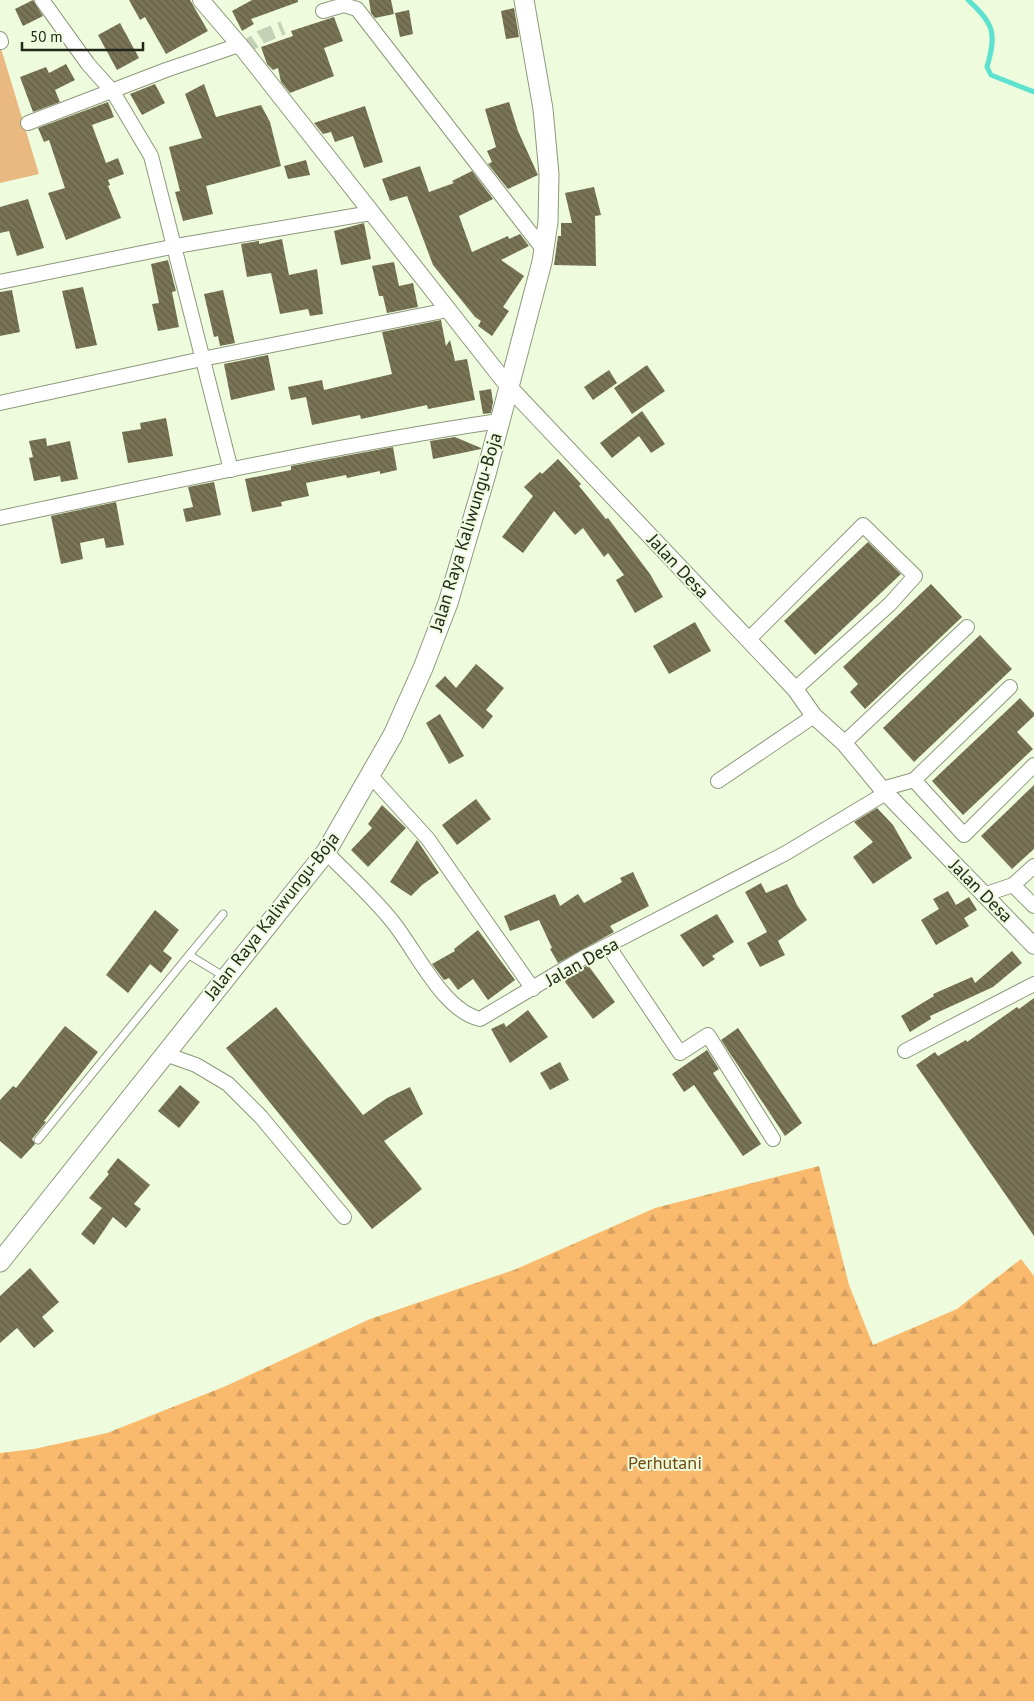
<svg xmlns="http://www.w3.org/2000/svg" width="1034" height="1701" viewBox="0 0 1034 1701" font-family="'PT Sans',sans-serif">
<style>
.forest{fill:url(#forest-firs)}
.pitch{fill:#eab982}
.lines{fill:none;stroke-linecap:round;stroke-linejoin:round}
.stream{stroke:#5de2d0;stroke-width:5}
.building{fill:url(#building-back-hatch)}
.minor-tunnel{stroke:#c5d1b6;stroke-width:14;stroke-dasharray:14 7;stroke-linecap:butt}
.service-casing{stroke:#8c987b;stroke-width:9}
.minor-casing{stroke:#8c987b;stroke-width:16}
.tertiary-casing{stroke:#8c987b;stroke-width:18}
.secondary-casing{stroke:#8c987b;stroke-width:21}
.service{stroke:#fff;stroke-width:7}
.minor{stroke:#fff;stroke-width:14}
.tertiary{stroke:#fff;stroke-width:16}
.secondary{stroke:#fff;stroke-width:19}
.labels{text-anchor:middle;stroke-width:4;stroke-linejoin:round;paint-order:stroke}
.street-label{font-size:18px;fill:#22261b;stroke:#eefcdd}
.park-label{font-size:18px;fill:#72490e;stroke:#eefcdd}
</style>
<defs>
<pattern id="forest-firs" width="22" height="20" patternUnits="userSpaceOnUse" patternTransform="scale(1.25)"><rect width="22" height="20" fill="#f9ba6e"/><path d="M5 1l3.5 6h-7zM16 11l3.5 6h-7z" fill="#d5a05f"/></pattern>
<pattern id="building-back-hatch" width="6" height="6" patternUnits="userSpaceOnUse" patternTransform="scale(1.25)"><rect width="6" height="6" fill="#797456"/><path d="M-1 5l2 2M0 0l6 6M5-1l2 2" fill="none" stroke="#635f46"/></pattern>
</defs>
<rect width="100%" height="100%" fill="#eefcdd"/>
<!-- forest -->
<path class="forest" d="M819 1166 849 1285 873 1345 957 1309 1021 1259 1034 1276V1701H0V1453L34 1449 107 1433 226 1386 370 1319 514 1270 655 1208Z"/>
<!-- pitch -->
<path class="pitch" d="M0 45 39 174 0 183Z"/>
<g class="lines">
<!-- stream -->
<path class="stream" d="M968 0C994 24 997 33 987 67L991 75 1034 92"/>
</g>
<!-- building -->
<g class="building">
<path d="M33 0 43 16 23 26 15 9Z"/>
<path d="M129 0H190L208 31 166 54 145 17 140 20Z"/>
<path d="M252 0H298V2L251 19 254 24 242 31 232 11Z"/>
<path d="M369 0H391L394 14 375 18 371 13Z"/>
<path d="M514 8 519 37 506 39 501 11Z"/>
<path d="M409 10 413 34 400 37 395 13Z"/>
<path d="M334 17 343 41 324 48 334 76 290 93 281 82 278 68 273 70 267 64 261 47 293 36 291 31Z"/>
<path d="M120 23 139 58 117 70 98 35Z"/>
<path d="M66 64 75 80 55 90 60 102 33 112 20 77 46 67 49 73Z"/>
<path d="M155 84 165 103 142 115 130 94Z"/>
<path d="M204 84 216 117 261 105 270 122 281 166 206 186 213 214 183 221 175 192 180 191 169 147 202 138 185 94Z"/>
<path d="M108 102 114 117 92 125 106 163 118 158 124 174 108 180 110 185 108 186 121 218 66 240 48 193 65 188 49 140 44 142 38 128Z"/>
<path d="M509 102 518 131 538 175 508 189 488 164 492 162 487 151 496 147 485 109Z"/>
<path d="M365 106 383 162 364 168 353 136 335 142 331 132 323 134 314 123Z"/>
<path d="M306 160 310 175 288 179 284 166Z"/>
<path d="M420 166 429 192 454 183 452 181 472 171 493 199 459 216 472 252 508 236 509 239 520 234 529 246 501 260 524 276 503 307 509 311 492 336 478 326 481 321 475 317 433 265 407 196 390 201 382 179Z"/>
<path d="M594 187 601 215 595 216 596 266 554 265 558 236H561V223H572L565 193Z"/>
<path d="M28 199 44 248 17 256 9 231 0 233V207Z"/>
<path d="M364 223 371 259 341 265 334 231Z"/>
<path d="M282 239 289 275 317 269 323 314 310 316 308 309 280 314 271 273 247 277 241 244 259 241V244Z"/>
<path d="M168 260 176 291 172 292 179 327 158 331 152 304 159 303 151 264Z"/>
<path d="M394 262 399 286 413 283 418 307 387 313 383 296H379L372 266Z"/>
<path d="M83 287 97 345 76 349 62 291Z"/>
<path d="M12 290 20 332 0 336V292Z"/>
<path d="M223 290 235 343 220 346 218 336 214 337 204 294Z"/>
<path d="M441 320 446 346 450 340 455 361 467 359 475 400 428 409 427 405 361 419 360 415 312 425 306 397 291 400 288 387 322 380 324 390 392 374 382 332Z"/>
<path d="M268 355 275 390 231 400 224 364Z"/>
<path d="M647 365 665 391 632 414 614 388Z"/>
<path d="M609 370 617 383 593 400 584 387Z"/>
<path d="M491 389 493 402 491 413 483 414 479 391Z"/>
<path d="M642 411 665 444 651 453 639 436 612 458 600 443Z"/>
<path d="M166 418 173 456 128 463 122 432 141 429 140 423Z"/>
<path d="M455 437 481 448V449L433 459 430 441Z"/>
<path d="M46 438 47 446 70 441 78 479 61 482 60 476 34 481 29 458 33 457 29 441Z"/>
<path d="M393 447 397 470 380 474V471L347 478 346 475 306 483 309 496 281 502 282 506 252 512 245 479 291 470V466Z"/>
<path d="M558 459 581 484 579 486 606 519 608 518 650 574 663 597 635 613 616 580 624 575 608 553 604 557 583 528 575 535 554 511 523 553 502 537 533 496 524 487 540 472 542 474Z"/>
<path d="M214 482 221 515 186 522 183 509 193 507 188 487Z"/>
<path d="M116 502 124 545 106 548 104 538 80 543 83 559 61 564 51 516Z"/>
<path d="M868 542 901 574 815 655 784 621Z"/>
<path d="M931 584 962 617 865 709 850 692 858 684 843 667Z"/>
<path d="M695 622 711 651 669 674 653 646Z"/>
<path d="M980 635 1012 669 914 762 883 728Z"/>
<path d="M476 664 504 688 486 710 493 716 483 729 435 686 445 676 456 688Z"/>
<path d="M1020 698 1034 713V716L1017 732 1033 749 963 815 932 781Z"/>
<path d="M440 714 464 756 449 764 426 723Z"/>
<path d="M1034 785V849L1012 869 981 836Z"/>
<path d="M476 799 491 819 457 845 442 825Z"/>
<path d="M382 805 406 828 368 867 351 850 372 828 368 824Z"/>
<path d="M877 808 893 825 912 858 873 884 853 857 873 842 854 822Z"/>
<path d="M417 840 439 873 422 885 411 896 390 882Z"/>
<path d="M633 872 649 906 610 926 614 932 558 963 550 949 552 948 539 920 510 931 504 916 555 894 560 906 578 894 584 903 622 882 620 878Z"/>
<path d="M761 883 766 893 787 884 797 905 807 920 778 941 785 955 760 967 747 943 767 932 745 892Z"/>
<path d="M948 891 956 905 969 897 977 910 964 918 969 926 936 945 921 920 939 909 933 899Z"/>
<path d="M155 910 179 930 163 951 172 958 161 973 150 964 128 993 106 975Z"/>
<path d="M717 914 734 942 712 956 715 959 703 967 680 935Z"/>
<path d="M478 930 515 980 488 1000 473 979 458 990 449 978 444 980 432 964 455 951 454 949Z"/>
<path d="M1012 951 1022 963 993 987 930 1016 931 1019 910 1032 901 1016 934 996 933 994 972 977 975 983Z"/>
<path d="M588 965 615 1002 593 1019 565 982 568 977Z"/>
<path d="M1034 998V1236L916 1065 935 1052 938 1056 966 1040 967 1042 1017 1007 1019 1009Z"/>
<path d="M276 1007 363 1115 387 1098 410 1087 423 1114 384 1141 422 1189 372 1229 226 1048Z"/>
<path d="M528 1010 548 1037 510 1063 491 1029 504 1023 506 1027Z"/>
<path d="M65 1026 98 1052 44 1121 46 1122 32 1139 35 1144 21 1159 0 1141V1100L13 1086 16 1088Z"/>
<path d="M738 1028 802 1123 785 1136 721 1040Z"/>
<path d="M707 1050 719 1069 713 1073 761 1144 743 1156 694 1085 684 1092 672 1074Z"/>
<path d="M560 1062 569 1080 550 1090 540 1073Z"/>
<path d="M180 1085 200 1102 179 1128 158 1111Z"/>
<path d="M118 1158 150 1185 134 1204 141 1209 126 1228 113 1217 94 1245 81 1234 102 1208 89 1198 109 1174 107 1172Z"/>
<path d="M30 1268 59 1302 42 1317 54 1331 34 1348 17 1328 0 1343V1296Z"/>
</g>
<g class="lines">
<!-- minor-tunnel -->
<path class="minor-tunnel" d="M243 49 261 37 283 28"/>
<!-- service casing -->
<g class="service-casing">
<g id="service">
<path d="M189 955 223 914"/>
<path d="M38 1140 189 955 225 977"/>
</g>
</g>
<!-- minor casing -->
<g class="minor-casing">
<g id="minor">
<path d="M42 0 88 64 113 92 151 156 231 470"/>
<path d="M323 11 344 5 357 9 543 249"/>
<path d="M0 39 1 42"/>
<path d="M28 123 166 70 239 45"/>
<path d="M0 282 176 246 371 213"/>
<path d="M0 403 202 359 448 310"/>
<path d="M0 518C166 483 332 446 499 421"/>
<path d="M748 640 863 525 915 576 890 604 795 689"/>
<path d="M844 743 967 627"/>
<path d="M370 775 428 839 533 989"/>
<path d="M914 780 1010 687"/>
<path d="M718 781 814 716"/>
<path d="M882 789 914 780 964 835 1034 765"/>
<path d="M326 852C348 875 372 896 392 921 416 950 442 1010 480 1019L583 958 786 853 886 793"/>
<path d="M1013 885 1034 906"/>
<path d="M983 895 1013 885 1034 866"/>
<path d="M608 946 680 1053 708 1035 773 1139"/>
<path d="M905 1051 1034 984"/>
<path d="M165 1054 196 1065 228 1084 261 1117 344 1217"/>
</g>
</g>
<!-- tertiary casing -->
<g class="tertiary-casing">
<path id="tertiary" d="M201 0 243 49 508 386 795 689 814 716 844 743 882 789 1034 946"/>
</g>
<!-- secondary casing -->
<g class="secondary-casing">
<path id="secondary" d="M0 1262 326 852 393 735 423 668 448 603 486 474 542 262 548 222 549 174 543 109 524 0"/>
</g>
<!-- service -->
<use href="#service" class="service"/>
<!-- minor -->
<use href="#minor" class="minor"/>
<!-- tertiary -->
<use href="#tertiary" class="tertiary"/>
<!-- secondary -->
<use href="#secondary" class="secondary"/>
</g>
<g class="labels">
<!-- street labels -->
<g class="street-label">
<text transform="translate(466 532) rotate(-73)" y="6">Jalan Raya Kaliwungu-Boja</text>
<text transform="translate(678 566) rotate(47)" y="6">Jalan Desa</text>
<text transform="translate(981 891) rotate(45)" y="6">Jalan Desa</text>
<text transform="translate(272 916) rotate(-52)" y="6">Jalan Raya Kaliwungu-Boja</text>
<text transform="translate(582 962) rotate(-29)" y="6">Jalan Desa</text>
</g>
<!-- park labels -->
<g class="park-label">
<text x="665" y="1469">Perhutani</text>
</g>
</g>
<!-- scale -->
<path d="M22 42v8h121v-8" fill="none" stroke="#22261b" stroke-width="2.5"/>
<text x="30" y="42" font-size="15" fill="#22261b" stroke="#eefcdd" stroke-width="4" paint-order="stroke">50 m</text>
</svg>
